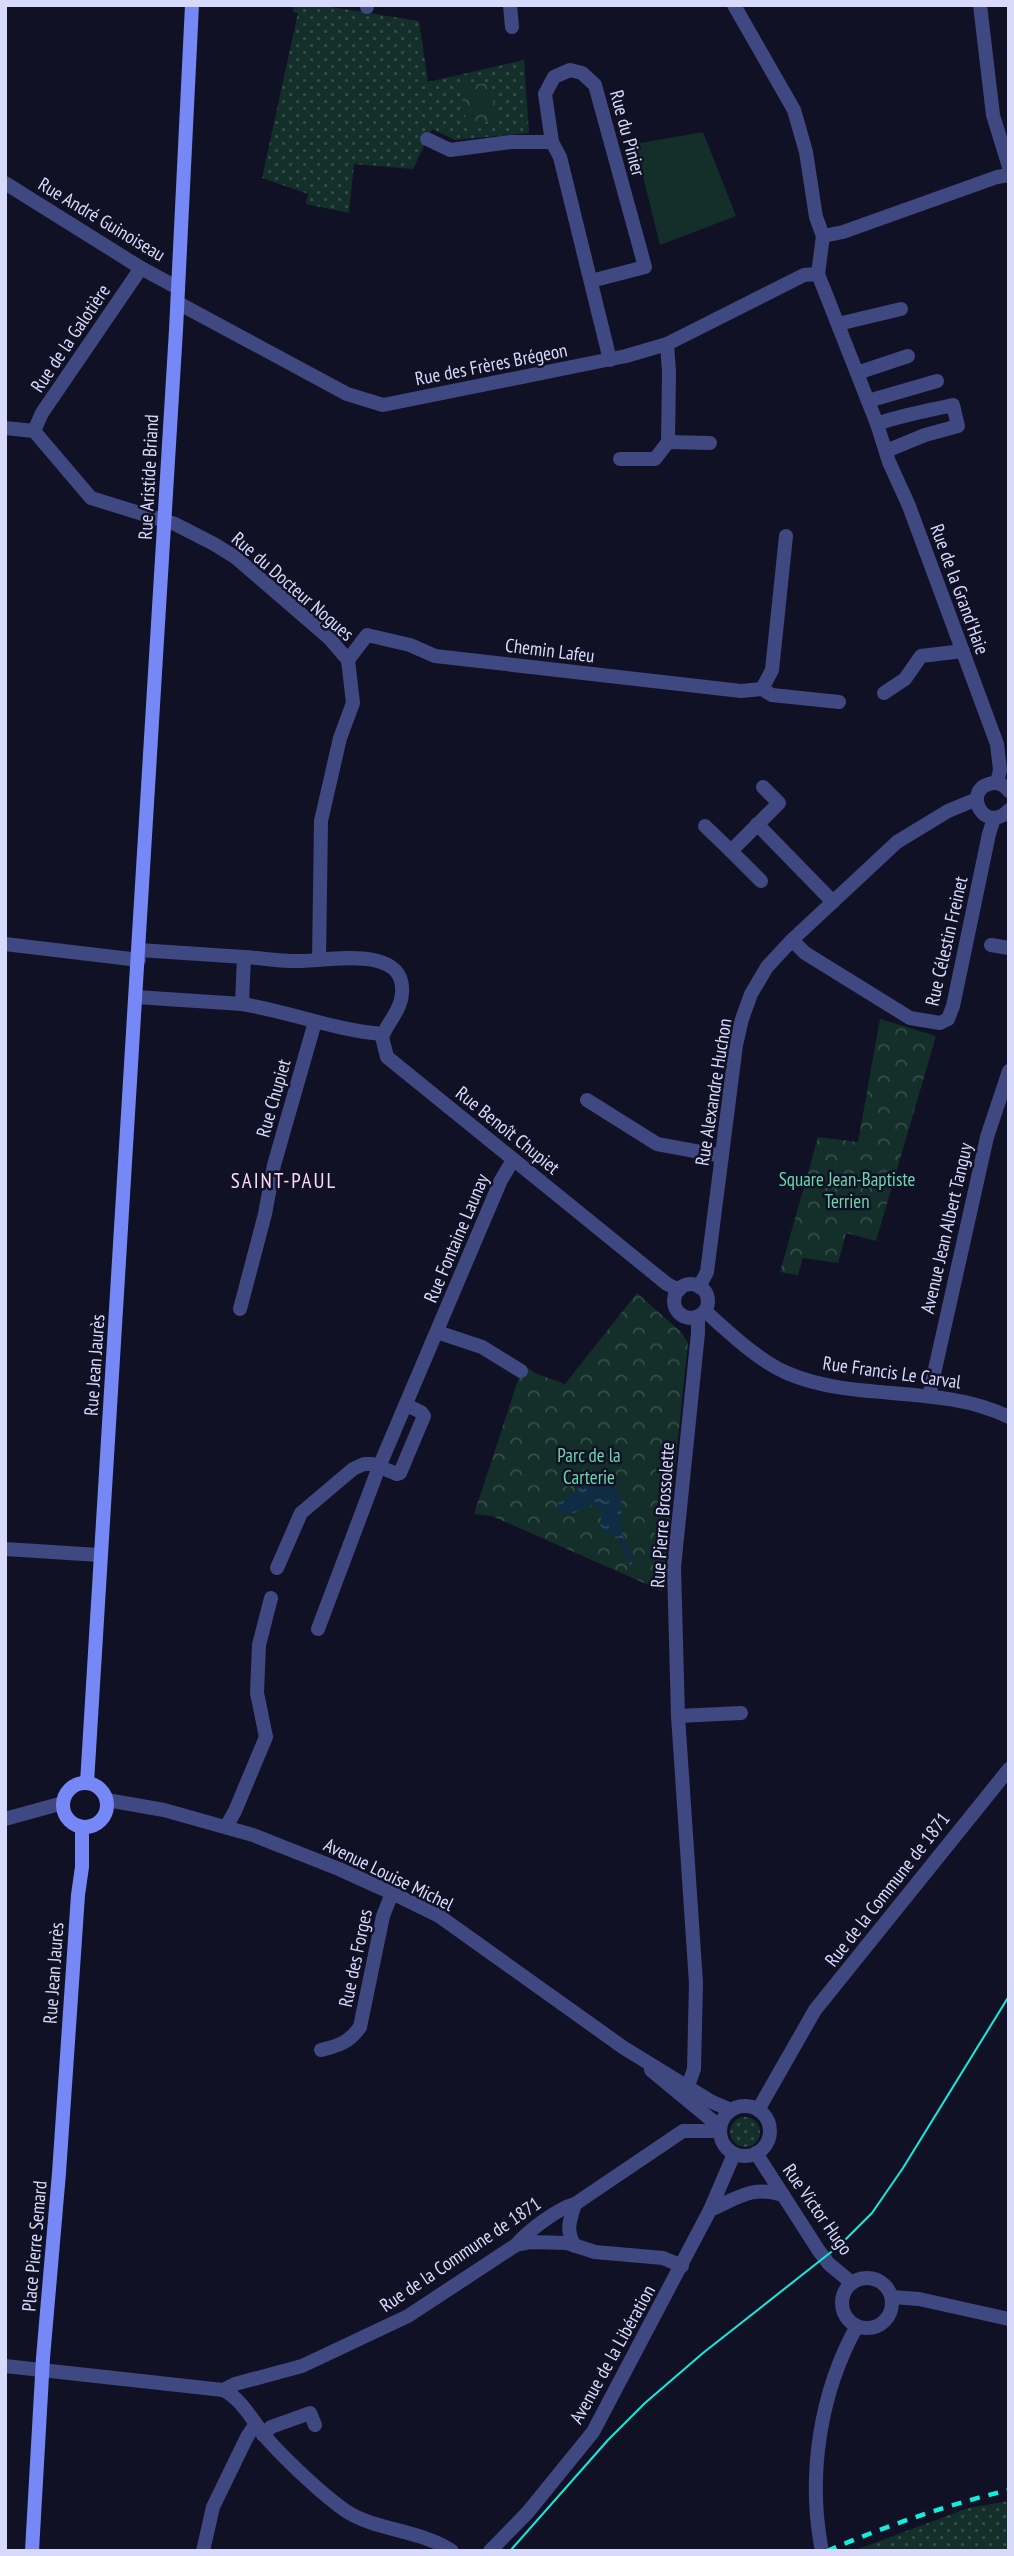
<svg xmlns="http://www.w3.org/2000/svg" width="1014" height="2556" viewBox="0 0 1014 2556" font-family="'PT Sans Narrow',sans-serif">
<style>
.grass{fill:url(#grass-dots)}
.park{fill:url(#park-crowns)}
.pitch{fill:#142f29}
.water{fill:url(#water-ripples)}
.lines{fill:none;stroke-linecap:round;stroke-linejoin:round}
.minor{stroke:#3f4880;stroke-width:14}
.tertiary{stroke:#3f4880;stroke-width:14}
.secondary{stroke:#7688f5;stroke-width:14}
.tram{stroke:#12eede;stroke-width:2}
.rail{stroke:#12eede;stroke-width:4.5;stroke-dasharray:10 9;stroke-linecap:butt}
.labels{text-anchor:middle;stroke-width:5;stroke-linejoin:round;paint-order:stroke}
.street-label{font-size:19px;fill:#d8dafc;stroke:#111125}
.park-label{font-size:19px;fill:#68d7a9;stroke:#111125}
.neighbourhood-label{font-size:21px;letter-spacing:2px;fill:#fcdaf6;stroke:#111125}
</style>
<defs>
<pattern id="grass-dots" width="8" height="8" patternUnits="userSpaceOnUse" patternTransform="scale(1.75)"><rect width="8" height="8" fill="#142f29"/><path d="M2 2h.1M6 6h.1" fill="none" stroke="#354d49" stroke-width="1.8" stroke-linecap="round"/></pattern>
<pattern id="park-crowns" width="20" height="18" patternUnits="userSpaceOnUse" patternTransform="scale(1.75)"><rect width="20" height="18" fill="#142f29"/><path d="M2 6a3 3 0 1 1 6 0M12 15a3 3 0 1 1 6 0" fill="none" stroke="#354d49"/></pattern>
<pattern id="water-ripples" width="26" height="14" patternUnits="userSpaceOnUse" patternTransform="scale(1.75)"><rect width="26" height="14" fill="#102c45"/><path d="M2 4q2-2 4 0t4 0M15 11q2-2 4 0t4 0" fill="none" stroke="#324a61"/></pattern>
</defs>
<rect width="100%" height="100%" fill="#111125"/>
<!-- grass -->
<g class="grass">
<path d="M294 5H319L419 21 428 82 524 60 529 133 455 140 432 129 413 169 354 164 349 213 306 204 308 194 262 178 298 13 293 12Z"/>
<circle cx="745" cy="2132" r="15"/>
<path d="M1009 2501V2551H853L968 2508Z"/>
</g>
<!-- park -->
<g class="park">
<path d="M491 82 497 120 467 125 460 87Z"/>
<path d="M880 1019 936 1036 876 1241 846 1233 838 1263 803 1258 798 1275 780 1272 818 1137 858 1142Z"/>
<path d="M637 1293 682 1333 688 1343 662 1591 492 1516 474 1514 523 1365 537 1374 565 1384Z"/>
</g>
<!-- pitch -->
<path class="pitch" d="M703 132 736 216 660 245 635 144Z"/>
<!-- water -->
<path class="water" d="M597 1479C630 1481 619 1511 622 1532 624 1542 631 1554 635 1564L630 1566 618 1537 601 1531C599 1520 606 1510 593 1505 581 1509 568 1520 557 1509L558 1503C573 1497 580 1483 597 1479Z"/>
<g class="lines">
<!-- minor -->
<g class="minor">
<path d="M367 5V7"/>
<path d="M510 5 512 27"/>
<path d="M734 5 794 110 806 152 816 217 823 236 818 274 877 424 889 462 909 506 997 744 1000 770 997 783"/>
<path d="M980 5 993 115 1009 167"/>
<path d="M427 139 450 150 511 142H552"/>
<path d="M5 183 141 268 178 288"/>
<path d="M823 236 843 232 997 177 1009 175"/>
<path d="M591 281 645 267 595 85 582 73 570 70 554 77 545 94 552 142 560 157 610 360"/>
<path d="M178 303 347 394 383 405 626 356 667 344 804 275 818 274"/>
<path d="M838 324 901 309"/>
<path d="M667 344 669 372 668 442 710 443"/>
<path d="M857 373 908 356"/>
<path d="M868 401 937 381"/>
<path d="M877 424C902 415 927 411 953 405L958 426 925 435 886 451"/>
<path d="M5 428 34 431 91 498 175 524 214 544 235 557 329 638 348 660 353 703 340 738 321 821 319 960"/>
<path d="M34 431 42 413 141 268"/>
<path d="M620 459H655L668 442"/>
<path d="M348 660 367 635 410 645 435 656 741 691 762 689 772 695 839 702"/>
<path d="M762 689 772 670 786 536"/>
<path d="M884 693 905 679 921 656 963 651"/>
<path d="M1009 791C1004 785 998 781 989 784 962 792 985 835 1009 810"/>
<path d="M757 824 833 902"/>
<path d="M705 826 731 851 779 803 763 787"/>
<path d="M731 851 761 881"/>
<path d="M792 940 805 953 910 1018 940 1023 948 1019 953 1006 989 834 994 818"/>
<path d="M5 944 139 960"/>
<path d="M991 945 1009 948"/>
<path d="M244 957C263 958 284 962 303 961 331 960 406 945 402 993 401 1010 388 1022 382 1037L387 1057 667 1284 679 1290"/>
<path d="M136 997 242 1004 244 957 139 950"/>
<path d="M242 1004C290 1012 334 1030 383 1034"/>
<path d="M587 1100 657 1144 722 1156"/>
<circle cx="691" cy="1301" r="17"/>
<path d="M699 1287 707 1272 736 1045 742 1019 751 994 767 967 792 940 897 842 948 811 977 799"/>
<path d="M240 1309 265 1214 274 1165 315 1022"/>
<path d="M705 1311C730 1333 756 1359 787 1373 857 1403 939 1383 1009 1417"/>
<path d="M437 1332 482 1347 521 1371"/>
<path d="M929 1396 987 1137 1009 1071"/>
<path d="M5 1549 99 1555"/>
<path d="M277 1568 301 1513 353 1469 364 1464H372L397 1474 400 1473 424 1416 421 1412 406 1405"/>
<path d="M318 1629 379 1467 501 1180 513 1160"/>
<path d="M678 1716 741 1713"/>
<path d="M226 1827 235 1811 266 1737 257 1693 259 1645 271 1598"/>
<path d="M321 2050C338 2046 350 2042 360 2027L383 1916 392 1893"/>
<path d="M688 2086 694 2069 696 1983 678 1716 674 1567 698 1333V1317"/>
<path d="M516 2245 531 2242 567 2243 595 2252 663 2258 682 2266"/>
<path d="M575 2246C565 2230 570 2220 575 2204"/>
<path d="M5 2366 223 2390 235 2384 302 2366 408 2316 516 2245C528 2231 558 2208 575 2204L683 2131H720"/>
<path d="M223 2390C243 2399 255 2426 270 2442 288 2462 324 2496 346 2511 374 2530 421 2530 452 2551"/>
<path d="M263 2435 271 2427 310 2413 315 2425"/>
<path d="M203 2551 213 2507 247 2437 255 2425"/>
</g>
<!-- tertiary -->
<g class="tertiary">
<path d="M107 1800 164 1810 253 1835 339 1869 392 1893 439 1916 624 2048 712 2102 731 2110"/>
<path d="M5 1819 63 1803"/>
<path d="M651 2070 720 2127"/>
<circle cx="745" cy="2131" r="25"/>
<path d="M758 2110 815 2010 1009 1769"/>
<path d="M756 2153 819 2251 829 2264 852 2283"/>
<path d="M710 2210C738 2198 752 2185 783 2195"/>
<circle cx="867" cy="2303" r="25"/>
<path d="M892 2297 919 2299 1009 2319"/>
<path d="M490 2551 528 2512 593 2432 710 2210 734 2154"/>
<path d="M822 2551C807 2476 820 2392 857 2326"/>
</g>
<!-- secondary -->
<g class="secondary">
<circle cx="85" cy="1805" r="22"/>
<path d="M87 1783 176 330 192 5"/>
<path d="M32 2551 43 2358 59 2173 78 1895 82 1867V1827"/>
</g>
<!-- tram -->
<path class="tram" d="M510 2551 608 2440 645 2403 703 2353 840 2245 872 2213 903 2168 1009 1996"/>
<!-- rail -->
<path class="rail" d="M827 2551C886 2526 946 2505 1009 2490"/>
</g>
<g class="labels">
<!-- street labels -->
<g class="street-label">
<text transform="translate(628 133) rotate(75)" y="7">Rue du Pinier</text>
<text transform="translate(102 219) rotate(31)" y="7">Rue André Guinoiseau</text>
<text transform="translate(70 338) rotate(-56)" y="7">Rue de la Galotière</text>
<text transform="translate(491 364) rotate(-11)" y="7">Rue des Frères Brégeon</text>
<text transform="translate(148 477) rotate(-87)" y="7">Rue Aristide Briand</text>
<text transform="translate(293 586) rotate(41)" y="7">Rue du Docteur Nogues</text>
<text transform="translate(960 589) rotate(70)" y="7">Rue de la Grand'Haie</text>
<text transform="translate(550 650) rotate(7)" y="7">Chemin Lafeu</text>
<text transform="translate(946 941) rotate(-77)" y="7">Rue Célestin Freinet</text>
<text transform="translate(713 1092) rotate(-81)" y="7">Rue Alexandre Huchon</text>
<text transform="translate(273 1098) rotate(-74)" y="7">Rue Chupiet</text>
<text transform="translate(508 1130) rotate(39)" y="7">Rue Benoît Chupiet</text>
<text transform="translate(946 1228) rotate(-77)" y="7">Avenue Jean Albert Tanguy</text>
<text transform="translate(456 1238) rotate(-67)" y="7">Rue Fontaine Launay</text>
<text transform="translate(94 1365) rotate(-86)" y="7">Rue Jean Jaurès</text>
<text transform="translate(892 1372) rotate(8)" y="7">Rue Francis Le Carval</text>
<text transform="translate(662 1515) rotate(-86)" y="7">Rue Pierre Brossolette</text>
<text transform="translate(389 1874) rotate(26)" y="7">Avenue Louise Michel</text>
<text transform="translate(887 1889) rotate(-52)" y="7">Rue de la Commune de 1871</text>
<text transform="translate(355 1958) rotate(-78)" y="7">Rue des Forges</text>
<text transform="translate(53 1973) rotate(-86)" y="7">Rue Jean Jaurès</text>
<text transform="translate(818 2209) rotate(55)" y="7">Rue Victor Hugo</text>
<text transform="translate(34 2246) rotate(-85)" y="7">Place Pierre Semard</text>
<text transform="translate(460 2254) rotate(-34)" y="7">Rue de la Commune de 1871</text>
<text transform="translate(612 2354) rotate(-61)" y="7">Avenue de la Libération</text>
</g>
<!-- park labels -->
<g class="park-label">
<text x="847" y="1186">Square Jean-Baptiste<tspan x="847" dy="22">Terrien</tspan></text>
<text x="589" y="1462">Parc de la<tspan x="589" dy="22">Carterie</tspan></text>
</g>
<!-- neighbourhood labels -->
<g class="neighbourhood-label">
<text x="284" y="1188">SAINT-PAUL</text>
</g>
</g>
<!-- border -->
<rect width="1014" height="2556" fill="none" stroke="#d8dafc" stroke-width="14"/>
</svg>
